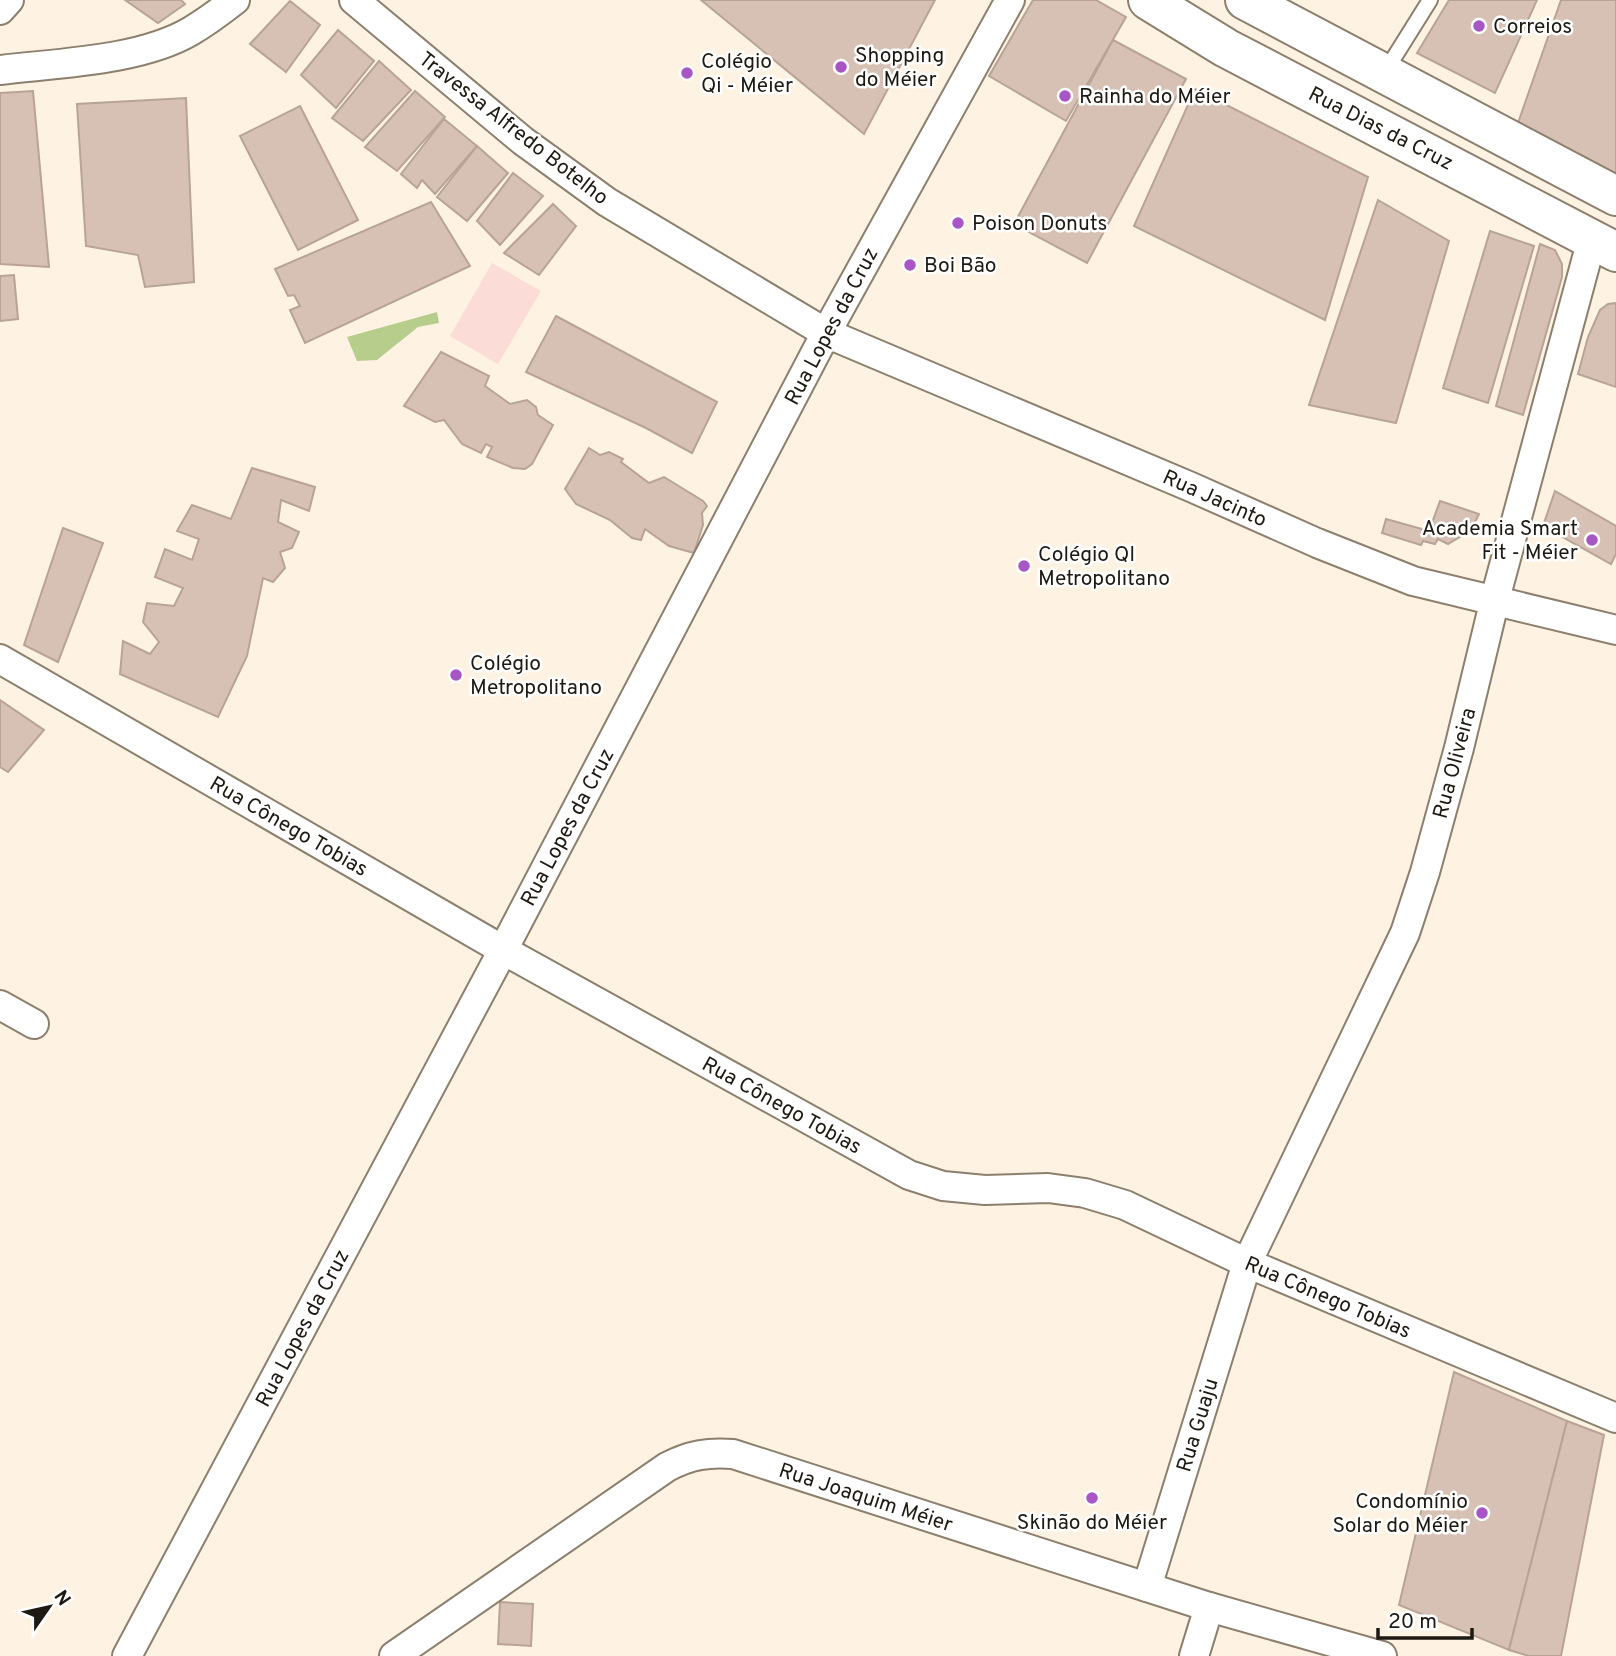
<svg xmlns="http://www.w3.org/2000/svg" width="1616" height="1656" viewBox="0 0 1616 1656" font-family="Overpass,sans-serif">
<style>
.green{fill:#fbdcd7}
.water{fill:#b7cd8c}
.building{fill:#d7c1b5;stroke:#b8a397;stroke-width:2}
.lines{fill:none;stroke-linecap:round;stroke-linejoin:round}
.lane-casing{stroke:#8c7f6d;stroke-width:18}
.street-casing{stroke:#8c7f6d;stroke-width:32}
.secondary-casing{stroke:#8c7f6d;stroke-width:42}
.lane{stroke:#fff;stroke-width:14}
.street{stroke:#fff;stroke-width:28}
.secondary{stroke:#fff;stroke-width:38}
.poi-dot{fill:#a855c5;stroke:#fff;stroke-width:2.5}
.labels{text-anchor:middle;stroke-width:5;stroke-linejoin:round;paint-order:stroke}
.poi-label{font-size:21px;fill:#1e1912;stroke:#fff;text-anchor:start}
.street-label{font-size:21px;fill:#1e1912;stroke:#fff}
</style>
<rect width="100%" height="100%" fill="#fef2e2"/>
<!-- green -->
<path class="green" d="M492 263 541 291 498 364 450 336Z"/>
<!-- water -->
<path class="water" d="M437 312 439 323 418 327 377 360 357 361 347 337Z"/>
<!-- building -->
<g class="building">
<path d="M125 0H181L185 4 158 23Z"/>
<path d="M701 0H935L864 134Z"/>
<path d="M1033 0H1096L1126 17 1066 121 989 76Z"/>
<path d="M1449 0H1537L1495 93 1417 53Z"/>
<path d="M1561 0H1616V175L1518 123Z"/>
<path d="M290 1 320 25 286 72 250 44Z"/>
<path d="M338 30 374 61 336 108 301 75Z"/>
<path d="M1113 40 1186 79 1087 263 1014 224Z"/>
<path d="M379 61 411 90 363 141 332 118Z"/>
<path d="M1195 89 1368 177 1325 320 1134 226Z"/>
<path d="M33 91 49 267 0 264V93Z"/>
<path d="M415 91 445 117 397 171 365 147Z"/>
<path d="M186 98 194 282 145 287 138 255 86 246 77 104Z"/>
<path d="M300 106 358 220 298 250 240 136Z"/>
<path d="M444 119 477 146 435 194 422 180 417 188 401 174Z"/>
<path d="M477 146 508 173 467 221 437 197Z"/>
<path d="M513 173 543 196 500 245 477 221Z"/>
<path d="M1378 200 1449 241 1396 423 1309 405Z"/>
<path d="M431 202 470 266 305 343 290 310 300 306 294 295 288 296 275 269Z"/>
<path d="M553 204 576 226 539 275 504 253Z"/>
<path d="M1490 231 1534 246 1488 403 1443 388Z"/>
<path d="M1540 244 1555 250 1562 264V277L1523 415 1496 406Z"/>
<path d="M14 275 18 319 0 321V276Z"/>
<path d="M1616 303V387L1578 374 1588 337 1600 310 1608 304Z"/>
<path d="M556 316 717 402 692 453 646 428 526 372Z"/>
<path d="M441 352 489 376 485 386 510 404 527 400 536 407 538 415 553 425 532 464 525 469 513 468 487 457 492 447 486 444 481 453 462 444 444 420 435 422 404 406Z"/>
<path d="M589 448 600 455 609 452 623 459 621 462 649 483 664 477 703 501 707 506 702 513 703 525 694 553 669 546 645 529 641 540 632 538 610 520 576 504 565 489Z"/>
<path d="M252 468 315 487 309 511 281 500 278 522 299 532 292 548 280 552 285 568 273 582 263 578 247 656 218 717 120 674 123 641 150 654 159 642 143 622 147 603 174 606 183 588 155 577 165 549 192 560 199 539 177 531 192 505 231 519Z"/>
<path d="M1555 491 1616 526V554L1611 564 1543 526Z"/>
<path d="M1440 501 1479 514 1475 522 1463 535 1448 544 1438 539 1435 544 1423 541 1421 545 1382 533 1386 519 1429 531Z"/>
<path d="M63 528 103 543 58 662 24 645Z"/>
<path d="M0 700 44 730 8 772 0 767Z"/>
<path d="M1454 1372 1567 1421 1509 1650 1399 1605Z"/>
<path d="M1567 1421 1604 1435 1561 1656H1529L1509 1650Z"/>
<path d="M500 1602 533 1604 531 1646 498 1644Z"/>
</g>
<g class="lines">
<!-- lane casing -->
<g class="lane-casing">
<path id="lane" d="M1385 72 1430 0"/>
</g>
<!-- street casing -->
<g class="street-casing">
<g id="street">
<path d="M354 0 523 141 607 202 826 333 1191 487 1317 543 1413 581 1616 630"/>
<path d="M0 10 9 0"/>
<path d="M0 70C58 63 140 61 191 31 206 22 221 11 235 0"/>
<path d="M0 659 503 950 909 1175 943 1186 985 1190 1048 1188 1085 1193 1125 1205 1247 1263 1616 1418"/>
<path d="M0 1005 34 1024"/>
<path d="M1147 1587 1247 1263 1405 933 1425 872 1459 748 1495 599 1592 239"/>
<path d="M127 1656 503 950 826 333 1010 0"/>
<path d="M394 1656 667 1467C690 1455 708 1452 733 1454L1209 1607 1382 1656"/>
<path d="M1194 1656 1209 1607"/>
</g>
</g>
<!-- secondary casing -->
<g class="secondary-casing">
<g id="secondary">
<path d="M1148 0 1226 48 1616 252"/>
<path d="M1245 0 1616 196"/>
</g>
</g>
<!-- lane -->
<use href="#lane" class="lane"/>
<!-- street -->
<use href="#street" class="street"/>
<!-- secondary -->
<use href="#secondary" class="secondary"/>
</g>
<!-- markers -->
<g class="poi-dot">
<circle cx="1479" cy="26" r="7"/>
<circle cx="841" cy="67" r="7"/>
<circle cx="687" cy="73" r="7"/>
<circle cx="1065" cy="96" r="7"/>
<circle cx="958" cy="223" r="7"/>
<circle cx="910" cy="265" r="7"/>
<circle cx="1592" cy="540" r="7"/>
<circle cx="1024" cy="566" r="7"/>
<circle cx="456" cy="675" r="7"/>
<circle cx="1092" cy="1498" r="7"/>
<circle cx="1482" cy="1513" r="7"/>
</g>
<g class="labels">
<!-- poi labels -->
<g class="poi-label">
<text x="1493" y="33">Correios</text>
<text x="855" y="62">Shopping<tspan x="855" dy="24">do Méier</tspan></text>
<text x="701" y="68">Colégio<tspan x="701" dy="24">Qi - Méier</tspan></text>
<text x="1079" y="103">Rainha do Méier</text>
<text x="972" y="230">Poison Donuts</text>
<text x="924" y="272">Boi Bão</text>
<text x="1578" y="535" text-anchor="end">Academia Smart<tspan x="1578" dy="24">Fit - Méier</tspan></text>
<text x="1038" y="561">Colégio QI<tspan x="1038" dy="24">Metropolitano</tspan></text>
<text x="470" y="670">Colégio<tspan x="470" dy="24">Metropolitano</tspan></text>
<text x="1468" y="1508" text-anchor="end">Condomínio<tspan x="1468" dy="24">Solar do Méier</tspan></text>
<text x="1092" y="1529" text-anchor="middle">Skinão do Méier</text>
</g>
<!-- street labels -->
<g class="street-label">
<text transform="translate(514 128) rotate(38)" y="7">Travessa Alfredo Botelho</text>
<text transform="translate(1381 128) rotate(27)" y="7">Rua Dias da Cruz</text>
<text transform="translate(831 326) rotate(-62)" y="7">Rua Lopes da Cruz</text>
<text transform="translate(1215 498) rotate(24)" y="7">Rua Jacinto</text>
<text transform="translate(1454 763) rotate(-75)" y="7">Rua Oliveira</text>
<text transform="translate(289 826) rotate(30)" y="7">Rua Cônego Tobias</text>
<text transform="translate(567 827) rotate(-62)" y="7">Rua Lopes da Cruz</text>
<text transform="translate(782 1105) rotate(29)" y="7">Rua Cônego Tobias</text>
<text transform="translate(1328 1297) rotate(23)" y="7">Rua Cônego Tobias</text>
<text transform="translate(302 1328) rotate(-62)" y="7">Rua Lopes da Cruz</text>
<text transform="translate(1197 1425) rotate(-73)" y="7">Rua Guaju</text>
<text transform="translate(866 1497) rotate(18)" y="7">Rua Joaquim Méier</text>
</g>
</g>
<!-- north arrow -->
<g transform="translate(49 1607) rotate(56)" stroke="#ffffff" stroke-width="5" paint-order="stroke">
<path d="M0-5L12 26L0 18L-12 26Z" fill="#1e1912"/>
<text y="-10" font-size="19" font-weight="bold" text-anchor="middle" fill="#1e1912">N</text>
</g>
<!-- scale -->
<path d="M1378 1628v10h94v-10" fill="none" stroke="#1e1912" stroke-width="3.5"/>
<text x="1388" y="1628" font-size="21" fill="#1e1912" stroke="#ffffff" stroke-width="5" paint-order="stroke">20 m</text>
</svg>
